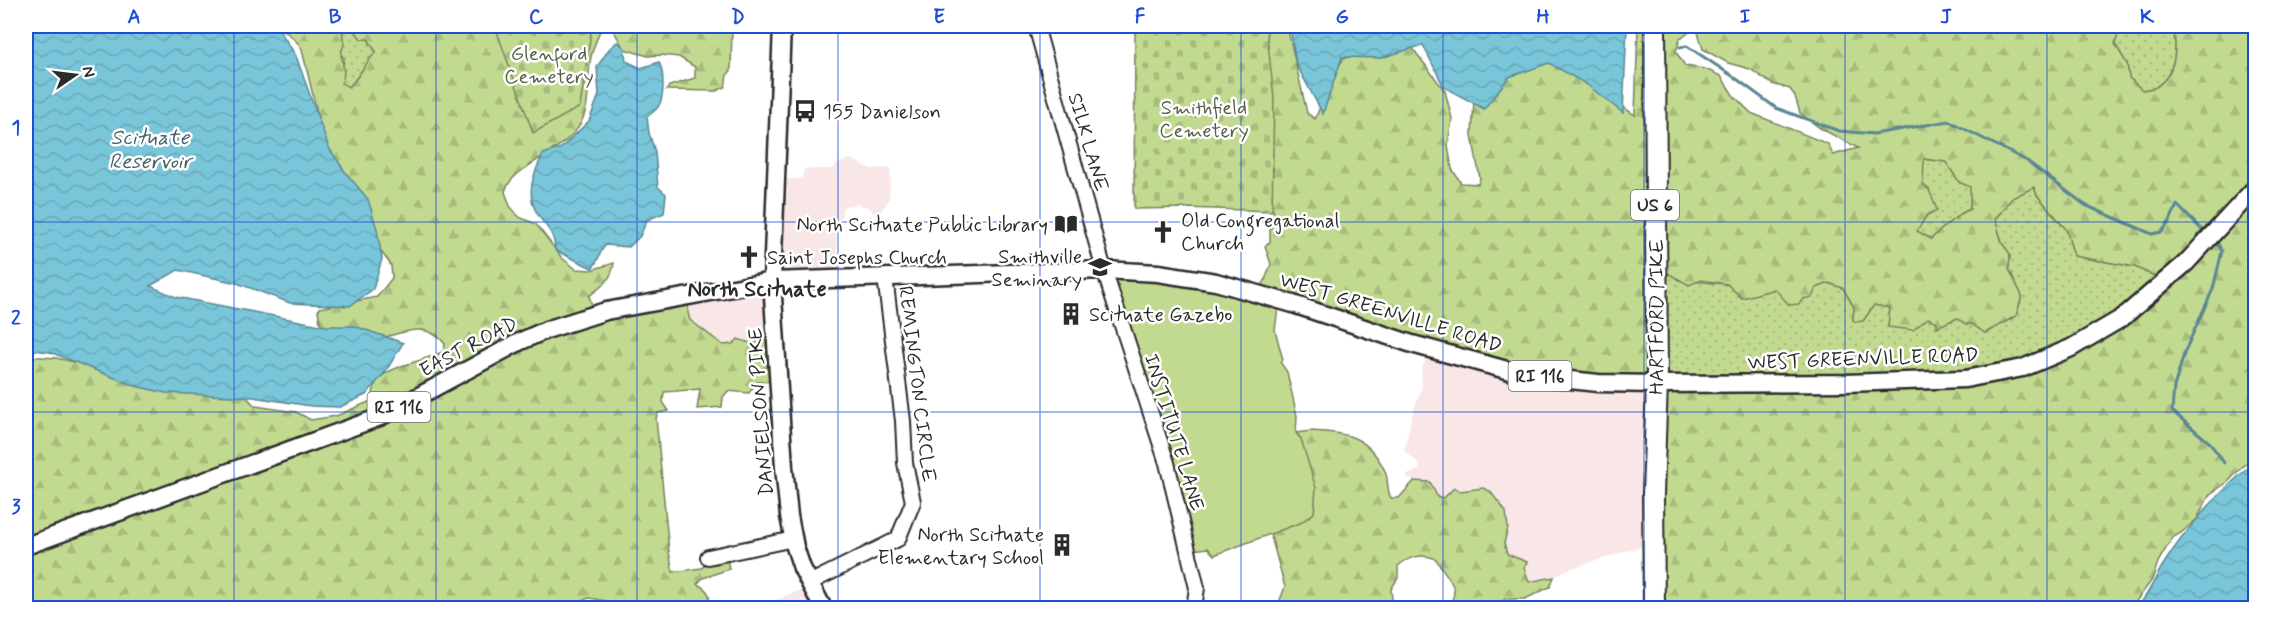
<svg xmlns="http://www.w3.org/2000/svg" width="2281" height="634" viewBox="0 0 2281 634" font-family="Mynerve,sans-serif">
<style>
.built{fill:#f8e7e6}
.grass{fill:url(#grass-dots);stroke:#76825e;stroke-width:1.5}
.forest{fill:url(#forest-firs);stroke:#76825e;stroke-width:1.5;fill-rule:evenodd}
.cemetery{fill:url(#cemetery-stones);stroke:#76825e;stroke-width:1.5}
.park{fill:#c2da90;stroke:#76825e;stroke-width:1.5}
.water{fill:url(#water-waves);stroke:#5a8793;stroke-width:1.5}
.lines{fill:none;stroke-linecap:round;stroke-linejoin:round}
.stream{stroke:#5a8793;stroke-width:3}
.minor-casing{stroke:#2b2b2b;stroke-width:18}
.major-casing{stroke:#2b2b2b;stroke-width:21}
.highway-casing{stroke:#2b2b2b;stroke-width:24}
.minor{stroke:#fff;stroke-width:14}
.major{stroke:#fff;stroke-width:16}
.highway{stroke:#fff;stroke-width:20}
.grid{fill:none;stroke:#1d4ed8;stroke-width:1.5;stroke-opacity:0.55}
.labels{text-anchor:middle;stroke-width:5;stroke-linejoin:round;paint-order:stroke}
.shield{fill:#fff;stroke:#6b6b6b;stroke-width:1.5}
.shield-label{font-size:18px;font-weight:bold;fill:#2b2b2b}
.park-label{font-size:20px;fill:#586049;stroke:#fff}
.poi-label{font-size:20px;fill:#2b2b2b;stroke:#fff;text-anchor:start}
.street-label{font-size:20px;fill:#2b2b2b;stroke:#fff}
.water-label{font-size:21px;font-style:italic;fill:#466168;stroke:#fff}
.quarter-label{font-size:22px;font-weight:bold;fill:#2b2b2b;stroke:#fff}
.neatline{fill:none;stroke:#1d4ed8;stroke-width:2}
.grid-label{font-size:20px;text-anchor:middle;font-weight:bold;fill:#1d4ed8}
</style>
<defs>
<pattern id="grass-dots" width="8" height="8" patternUnits="userSpaceOnUse" patternTransform="scale(1.5)"><rect width="8" height="8" fill="#c2da90"/><path d="M2 2h.1M6 6h.1" fill="none" stroke="#a7bb7c" stroke-width="1.8" stroke-linecap="round"/></pattern>
<pattern id="forest-firs" width="22" height="20" patternUnits="userSpaceOnUse" patternTransform="scale(1.5)"><rect width="22" height="20" fill="#c2da90"/><path d="M5 1l3.5 6h-7zM16 11l3.5 6h-7z" fill="#a7bb7c"/></pattern>
<pattern id="cemetery-stones" width="16" height="16" patternUnits="userSpaceOnUse" patternTransform="scale(1.5)"><rect width="16" height="16" fill="#c2da90"/><path d="M2 7V4a2 2 0 0 1 4 0v3zM10 15v-3a2 2 0 0 1 4 0v3z" fill="#a7bb7c"/></pattern>
<pattern id="water-waves" width="16" height="10" patternUnits="userSpaceOnUse" patternTransform="scale(1.5)"><rect width="16" height="10" fill="#79c5d9"/><path d="M0 5q4-4 8 0t8 0" fill="none" stroke="#69a9ba"/></pattern>
</defs>
<rect width="100%" height="100%" fill="#fff"/>
<filter id="ink" filterUnits="userSpaceOnUse"><feTurbulence type="fractalNoise" baseFrequency=".0167" numOctaves="2"/><feDisplacementMap in="SourceGraphic" scale="12" xChannelSelector="R" yChannelSelector="G"/><feConvolveMatrix kernelMatrix="1 2 1 2 8 2 1 2 1" color-interpolation-filters="sRGB"/></filter>
<g filter="url(#ink)">
<!-- built -->
<g class="built">
<path d="M851 159 871 169 891 168 889 200 881 211 875 214 869 207 858 204 845 206 842 209V216L837 221 836 226 837 249 843 268V277L775 281 779 179H802L804 169H833L837 164Z"/>
<path d="M771 281 775 340 750 343 738 339 733 344 723 345 690 320 688 313 689 296Z"/>
<path d="M1429 351 1653 383 1650 547 1636 548 1564 571 1554 577 1529 582 1524 568 1527 562 1507 554 1504 543 1508 528 1483 488 1460 491 1438 498 1430 482 1408 479 1407 475 1419 470V463L1404 451 1412 415 1422 387 1421 371Z"/>
<path d="M808 587 820 608H757Z"/>
</g>
<!-- grass -->
<g class="grass">
<path d="M2123 26H2173C2177 46 2177 74 2156 87 2153 89 2146 89 2142 90L2129 78 2127 64 2115 44 2119 29Z"/>
<path d="M353 28 361 38 368 39 376 52C365 63 360 76 349 87L340 84 344 59 341 54C344 45 341 38 343 29Z"/>
<path d="M1923 159 1946 162 1959 182 1971 187 1970 209C1955 216 1943 228 1931 239L1916 231 1927 215 1937 210 1923 184Z"/>
<path d="M2034 187 2037 195 2066 229 2074 256 2135 267 2164 280 2150 297 2016 370 1654 382 1664 271 1672 274 1678 280 1727 284 1742 298 1775 289 1803 298 1816 288 1829 283 1843 288 1854 307 1853 320 1863 321 1874 305 1890 308 1888 326 1928 318 1937 322 1938 326 1957 318 1966 324H1972L1985 333 2016 316 2022 296 2009 269 2010 254 2002 243 1995 219 2012 198Z"/>
</g>
<!-- forest -->
<g class="forest">
<path d="M280 26H732L731 71 727 75 725 87 716 91 667 90 669 86 695 78V67L679 57 661 55 648 56 624 49 611 26 601 28C597 39 591 51 590 63 587 83 591 107 579 126 564 152 510 167 505 192L510 206 519 217 536 224 562 258 576 269 591 270 614 263C612 280 602 286 589 296L595 314 689 296 688 313 690 320 723 345 733 344 738 339 750 343 775 340 778 381 757 382 749 393 728 391 723 397 722 407 697 409 700 389 664 392 663 402 669 411 658 413 656 418 669 552 673 572 702 568 709 558 726 554 729 569 703 578 697 584C709 590 711 595 709 608H611L606 601 589 598 563 608H26V356L56 358 98 367 238 388 255 406 296 412 311 420 336 416 371 401C373 395 374 387 376 382 386 366 427 361 444 351L445 344C422 314 391 341 361 342 349 342 332 332 321 327L318 311 320 308 377 297 392 278 391 265 379 249 327 153 302 50 298 43ZM353 28 361 39H368L376 52C365 63 360 76 349 87L341 83C347 72 342 65 341 54 341 50 344 47 344 44 344 38 341 36 343 29Z"/>
<path d="M1265 26H1287L1307 113 1315 119 1333 76 1343 59 1405 32 1414 50 1445 91 1452 119 1448 145 1452 169 1461 183 1478 184 1480 179 1472 135 1474 100 1527 42 1635 115 1638 26H1712L1727 29 1738 28 1742 26H2123L2119 30 2115 44 2127 64 2129 78 2142 90C2146 89 2153 89 2156 87 2177 74 2177 46 2173 26H2255V457L2246 463 2228 482 2210 494 2197 519 2181 533 2172 538 2158 562 2152 580 2131 608H1650L1653 385 1555 379 1260 293 1271 264 1265 246 1270 242V229L1276 218C1270 205 1266 182 1274 169L1270 165ZM1694 29H1697L1703 49 1728 63 1750 69 1772 84 1790 89 1795 96 1800 113 1820 128 1858 148 1833 155 1828 144 1751 113 1733 95 1721 76 1705 69 1685 66 1676 52 1680 38ZM1924 159 1946 162 1959 182 1970 187V209C1955 216 1943 228 1931 239L1917 231 1927 215 1937 210 1929 190 1923 184ZM2034 187 2037 195 2066 229 2074 256 2135 267 2163 280 2072 348 1964 379 1654 382 1664 271 1689 285 1701 280 1727 284 1742 298 1775 289 1789 305 1799 304 1803 299 1812 297 1816 288 1829 283 1843 288 1854 307 1853 320 1856 322 1863 321 1874 305 1890 308 1888 327 1913 330 1928 318 1937 322V327L1957 318 1966 324H1972L1985 333 2016 316 2022 296 2009 269 2010 254 2002 243 1995 219 2012 198Z"/>
<path d="M1311 431C1346 433 1368 435 1385 471 1389 480 1386 489 1391 498H1399L1414 481 1430 482 1438 498 1445 497 1454 488 1460 491 1483 488 1490 491 1506 512 1508 528 1504 543 1507 554 1527 562 1524 568 1529 582 1554 577 1550 587 1525 599H1505L1494 608H1445C1466 590 1445 576 1436 559 1423 553 1408 557 1398 566V578L1391 589 1392 599 1399 608H1277L1285 587 1270 533 1301 439 1296 433Z"/>
</g>
<!-- cemetery -->
<g class="cemetery">
<path d="M495 26H592L580 107 533 133Z"/>
<path d="M1135 26H1266L1274 98 1272 211 1186 208 1134 209Z"/>
</g>
<!-- park -->
<path class="park" d="M1110 270 1279 301 1275 330 1283 360 1280 362 1287 372 1297 416 1296 433 1301 439 1316 488 1314 513 1300 523 1214 555 1208 548 1186 551Z"/>
<!-- water -->
<g class="water">
<path d="M26 26H277L296 56 329 148 346 173 368 199 377 229 382 259 373 289 350 306 290 303 237 283 178 270 150 286 176 297 238 309 325 326H355L403 343 386 371 366 395 340 407 311 406 253 397 166 393 135 386 50 352 26 349Z"/>
<path d="M1290 26H1627L1623 113 1586 84 1549 63 1509 77 1484 109 1444 87 1423 45 1381 58 1342 57 1323 114 1296 64Z"/>
<path d="M617 42 624 47 626 61 641 68 659 62C664 72 665 97 658 107 656 110 650 114 647 117L649 133 655 152 658 187 666 194 664 213 647 220 640 236 629 247 606 245C598 253 599 262 592 268L555 250C554 230 546 229 537 213 525 193 534 173 543 154L561 148 589 121 599 95 597 67 609 49Z"/>
<path d="M2255 462V608H2137C2148 595 2154 580 2163 565 2186 528 2222 489 2255 462Z"/>
</g>
<g class="lines">
<!-- stream -->
<g class="stream">
<path d="M1680 47 1687 46 1734 77 1776 108 1839 131 1874 134 1949 121 2027 161 2085 205 2152 234 2162 232 2170 221 2177 205 2201 229"/>
<path d="M2217 243 2222 251 2213 289 2185 351 2174 387 2172 411 2210 443 2224 463"/>
</g>
<!-- minor casing -->
<g class="minor-casing">
<g id="minor">
<path d="M1036 26 1104 270 1167 463 1197 588 1194 608"/>
<path d="M708 557 794 539"/>
<path d="M809 583 898 539 913 502 905 463 903 421 885 277"/>
</g>
</g>
<!-- major casing -->
<g class="major-casing">
<g id="major">
<path d="M782 26 772 281 784 467 789 516 795 547 802 568 823 608"/>
<path d="M26 546 380 417 519 342 546 330 606 311 772 281 1104 270 1158 273 1216 282 1293 304 1412 344 1514 372 1552 378 1598 383 1657 384 1845 383 1965 379 2023 368 2071 348 2122 318 2186 263 2256 187"/>
</g>
</g>
<!-- highway casing -->
<g class="highway-casing">
<path id="highway" d="M1654 608 1653 494 1657 384 1655 26"/>
</g>
<!-- minor -->
<use href="#minor" class="minor"/>
<!-- major -->
<use href="#major" class="major"/>
<!-- highway -->
<use href="#highway" class="highway"/>
</g>
</g>
<!-- grid -->
<path class="grid" d="M234 26V608M436 26V608M637 26V608M838 26V608M1040 26V608M1241 26V608M1443 26V608M1644 26V608M1845 26V608M2047 26V608M26 222H2256M26 412H2256"/>
<!-- icons -->
<defs>
<g id="bus-bare" transform="scale(1.8)"><path d="M-5-6H5V4H4V6H2V4H-2V6H-4V4H-5ZM-3.5-4V0h7V-4ZM-3.5 1.2v1.5H-2V1.2ZM2 1.2v1.5H3.5V1.2Z" fill="#2b2b2b" stroke="#fff" stroke-width="2.5" paint-order="stroke"/></g>
<g id="library-bare" transform="scale(1.8)"><path d="M-6-4Q-3-5.5-.7-3.5V5Q-3 3-6 4ZM6-4Q3-5.5 .7-3.5V5Q3 3 6 4Z" fill="#2b2b2b" stroke="#fff" stroke-width="2.5" paint-order="stroke"/></g>
<g id="church-bare" transform="scale(1.8)"><path d="M-1.2-6h2.4v3.5h3.3v2.4h-3.3V6h-2.4V-.1h-3.3v-2.4h3.3Z" fill="#2b2b2b" stroke="#fff" stroke-width="2.5" paint-order="stroke"/></g>
<g id="school-bare" transform="scale(1.8)"><path d="M0-5L7-2L0 1L-7-2ZM-4 1L0 2.5L4 1V4Q0 6-4 4Z" fill="#2b2b2b" stroke="#fff" stroke-width="2.5" paint-order="stroke"/></g>
<g id="building-bare" transform="scale(1.8)"><path d="M-4-6H4V6H1V3H-1V6H-4ZM-2.5-4.3h1.7v1.8h-1.7ZM.8-4.3h1.7v1.8H.8ZM-2.5-1h1.7V.8h-1.7ZM.8-1h1.7V.8H.8Z" fill="#2b2b2b" stroke="#fff" stroke-width="2.5" paint-order="stroke"/></g>
</defs>
<g fill-rule="evenodd">
<use href="#bus-bare" x="805" y="111"/>
<use href="#library-bare" x="1066" y="224"/>
<use href="#church-bare" x="1163" y="232"/>
<use href="#church-bare" x="749" y="257"/>
<use href="#school-bare" x="1100" y="267"/>
<use href="#building-bare" x="1071" y="314"/>
<use href="#building-bare" x="1062" y="545"/>
</g>
<g class="labels">
<!-- shield labels -->
<g class="shield">
<rect x="1631" y="190" width="48" height="30" rx="4.5"/>
<rect x="1508.5" y="361" width="63" height="30" rx="4.5"/>
<rect x="367.5" y="392" width="63" height="30" rx="4.5"/>
</g>
<g class="shield-label">
<text x="1655" y="211">US 6</text>
<text x="1540" y="382">RI 116</text>
<text x="399" y="413">RI 116</text>
</g>
<!-- park labels -->
<g class="park-label">
<text x="549" y="60">Glenford<tspan x="549" dy="23">Cemetery</tspan></text>
<text x="1204" y="114">Smithfield<tspan x="1204" dy="23">Cemetery</tspan></text>
</g>
<!-- poi labels -->
<g class="poi-label">
<text x="823" y="118">155 Danielson</text>
<text x="1181" y="227">Old Congregational<tspan x="1181" dy="23">Church</tspan></text>
<text x="1048" y="231" text-anchor="end">North Scituate Public Library</text>
<text x="1082" y="263" text-anchor="end">Smithville<tspan x="1082" dy="23">Seminary</tspan></text>
<text x="767" y="264">Saint Josephs Church</text>
<text x="1089" y="321">Scituate Gazebo</text>
<text x="1044" y="541" text-anchor="end">North Scituate<tspan x="1044" dy="23">Elementary School</tspan></text>
</g>
<!-- street labels -->
<g class="street-label">
<text transform="translate(1089 142) rotate(74)" y="7">SILK LANE</text>
<text transform="translate(1391 312) rotate(17)" y="7">WEST GREENVILLE ROAD</text>
<text transform="translate(1656 317) rotate(-90)" y="7">HARTFORD PIKE</text>
<text transform="translate(468 346) rotate(-28)" y="7">EAST ROAD</text>
<text transform="translate(1863 358) rotate(-2)" y="7">WEST GREENVILLE ROAD</text>
<text transform="translate(918 384) rotate(83)" y="7">REMINGTON CIRCLE</text>
<text transform="translate(760 412) rotate(-94)" y="7">DANIELSON PIKE</text>
<text transform="translate(1175 432) rotate(73)" y="7">INSTITUTE LANE</text>
</g>
<!-- water labels -->
<g class="water-label">
<text x="150" y="144">Scituate<tspan x="150" dy="24">Reservoir</tspan></text>
</g>
<!-- quarter labels -->
<g class="quarter-label">
<text x="757" y="296">North Scituate</text>
</g>
</g>
<!-- margin -->
<rect width="2281" height="634" fill="none" stroke="#fff" stroke-width="66"/>
<!-- north arrow -->
<g transform="translate(75 75) rotate(76)" stroke="#ffffff" stroke-width="4.5" paint-order="stroke">
<path d="M0-4.5L10 22L0 15L-10 22Z" fill="#2b2b2b"/>
<text y="-9" font-size="16" font-weight="bold" text-anchor="middle" fill="#2b2b2b">N</text>
</g>
<rect x="33" y="33" width="2215" height="568" class="neatline"/>
<g class="grid-label">
<text x="134" y="23">A</text>
<text x="335" y="23">B</text>
<text x="536" y="23">C</text>
<text x="738" y="23">D</text>
<text x="939" y="23">E</text>
<text x="1140" y="23">F</text>
<text x="1342" y="23">G</text>
<text x="1543" y="23">H</text>
<text x="1745" y="23">I</text>
<text x="1946" y="23">J</text>
<text x="2147" y="23">K</text>
<text x="16" y="134">1</text>
<text x="16" y="324">2</text>
<text x="16" y="513">3</text>
</g>
</svg>
